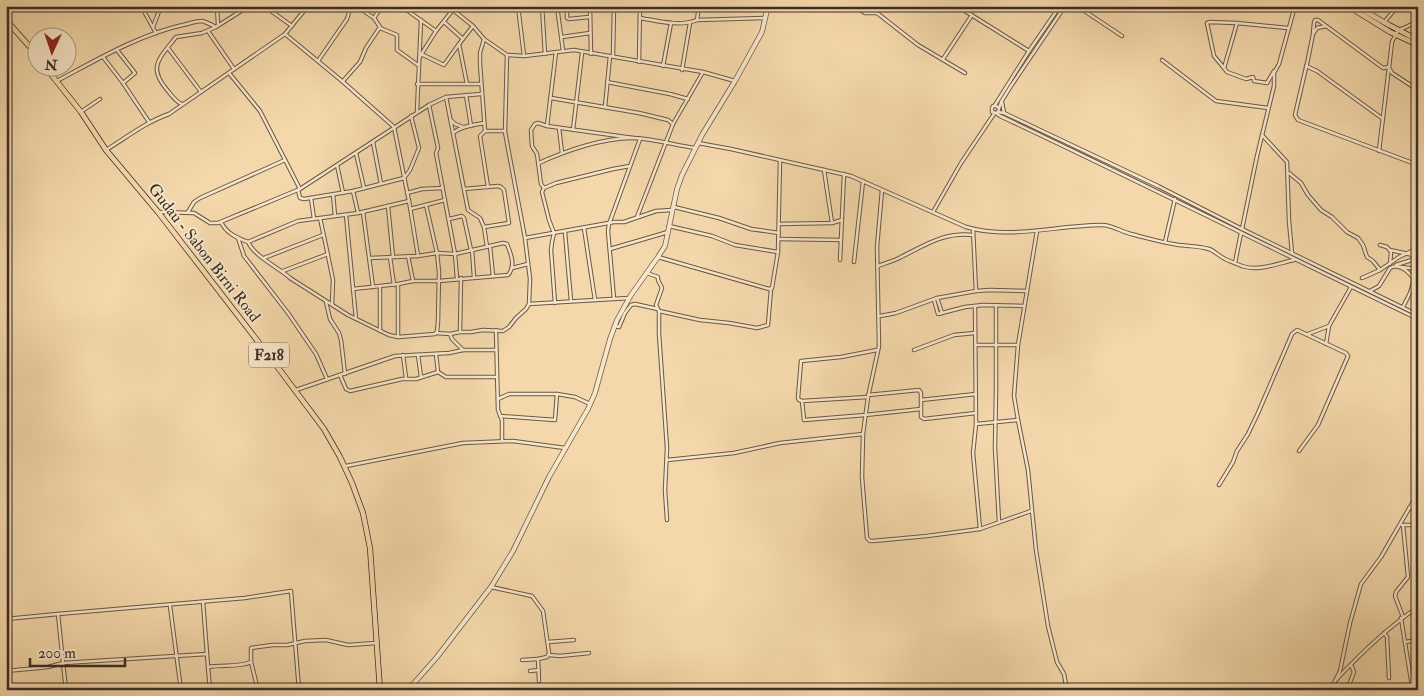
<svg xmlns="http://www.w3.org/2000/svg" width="1424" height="696" viewBox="0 0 1424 696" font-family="'IM FELL Double Pica',serif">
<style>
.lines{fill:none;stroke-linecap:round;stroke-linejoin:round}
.minor-casing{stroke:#685847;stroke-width:4.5}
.tertiary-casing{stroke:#685847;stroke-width:5.5}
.primary-casing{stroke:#3a2d26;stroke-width:6}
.trunk-casing{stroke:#3a2d26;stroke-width:6}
.minor{stroke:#f8e6c8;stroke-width:2.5}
.tertiary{stroke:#f8e6c8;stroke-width:4}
.primary{stroke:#f4d8ab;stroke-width:4.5}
.trunk{stroke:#f4d8ab;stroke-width:4.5}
.labels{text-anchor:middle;stroke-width:4;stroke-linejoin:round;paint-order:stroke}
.shield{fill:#f8e6c8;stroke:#736457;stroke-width:1}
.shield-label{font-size:15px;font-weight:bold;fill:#3a2d26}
.street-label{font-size:16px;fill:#3a2d26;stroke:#f8e6c8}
</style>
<rect width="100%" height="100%" fill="#f4d8ab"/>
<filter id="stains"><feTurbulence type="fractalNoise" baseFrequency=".004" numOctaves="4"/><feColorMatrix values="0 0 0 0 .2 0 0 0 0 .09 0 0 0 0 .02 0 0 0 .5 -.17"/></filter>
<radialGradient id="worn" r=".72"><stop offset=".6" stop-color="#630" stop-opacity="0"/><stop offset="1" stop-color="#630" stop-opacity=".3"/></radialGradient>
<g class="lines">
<!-- minor casing -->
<g class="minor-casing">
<g id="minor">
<path d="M141 6 156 33"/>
<path d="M217 6 218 25"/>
<path d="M264 6 292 26"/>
<path d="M401 6 436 31"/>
<path d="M448 6 473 26 484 39 507 55 524 56 574 50 703 72 735 81"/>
<path d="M518 6 524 56"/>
<path d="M542 6 545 54"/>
<path d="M557 6 563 51"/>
<path d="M567 6V18L569 19 589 17"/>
<path d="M590 6 591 54"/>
<path d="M853 6 865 13H877L918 45 965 73"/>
<path d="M957 6 1029 51"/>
<path d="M1077 6 1122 36"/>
<path d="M374 18 382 6"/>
<path d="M640 18C658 21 680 27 697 20L699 6"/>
<path d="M697 20 765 18"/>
<path d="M1385 21 1398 6"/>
<path d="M444 22 463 39"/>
<path d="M1237 23 1209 22 1207 23 1214 56 1224 68 1227 72 1246 79 1253 77 1254 81 1267 83 1274 71"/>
<path d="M1326 26 1317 28 1313 34 1308 59 1295 115 1298 120 1418 165"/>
<path d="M153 27 161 6"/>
<path d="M380 28 397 35V50L418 65"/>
<path d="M208 31 234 69"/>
<path d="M1313 33 1314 23 1315 20H1318L1383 68 1389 67"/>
<path d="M285 34 342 81 394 127 409 201 418 256"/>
<path d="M562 37 590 33"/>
<path d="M484 39 480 53V64L485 131"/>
<path d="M168 48 201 92"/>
<path d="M117 50 135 73 123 83"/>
<path d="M421 54 444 65 459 44"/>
<path d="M613 56 614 6"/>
<path d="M103 57 123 83 149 122"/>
<path d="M419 58 436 31 456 6"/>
<path d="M943 59 972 15"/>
<path d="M1162 60 1216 101 1268 108"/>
<path d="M318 61 347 19 349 12V6"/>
<path d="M639 62 640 6"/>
<path d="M663 66 671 23"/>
<path d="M1306 66 1317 71 1383 119"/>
<path d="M1224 68 1237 23 1288 28"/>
<path d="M1389 68 1392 73 1418 90"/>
<path d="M682 70 690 23"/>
<path d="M229 73 260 111 300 189"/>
<path d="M57 81C98 59 140 34 187 24 191 23 197 21 202 21 206 22 212 25 216 27"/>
<path d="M343 81 360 62 366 48 380 27 374 18 356 6"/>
<path d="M607 82 670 94 688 99"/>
<path d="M417 84H481"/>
<path d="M467 84 459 44 473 26"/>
<path d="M466 95 471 126"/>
<path d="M446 97 468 210 480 218 484 227 487 247"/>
<path d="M551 98 639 113 668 120 673 124"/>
<path d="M1002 102 1004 113"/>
<path d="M182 104C176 102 172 96 168 91 147 67 159 59 176 37L202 33 216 27 249 6"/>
<path d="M429 105 438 148 436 153 455 254 457 279"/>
<path d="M995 105 1029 51 1060 6"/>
<path d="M605 107 610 56"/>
<path d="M999 108 996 106H993L992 108V112L996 113 998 112 1001 102 1011 86 1065 6"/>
<path d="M82 111 100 99"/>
<path d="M417 111 421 20"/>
<path d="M998 112 1004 113 1158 186 1242 229 1418 315"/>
<path d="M996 113 1000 116C1141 182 1279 252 1418 319"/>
<path d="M451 120 455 124 463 127"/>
<path d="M547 126 556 52"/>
<path d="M559 128 562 153"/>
<path d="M573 130 582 53"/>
<path d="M453 133C461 126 474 125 484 123"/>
<path d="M1262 135 1287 162 1289 221 1292 253"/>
<path d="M373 142 381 184"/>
<path d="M698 143 731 149 851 176 966 227C1011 240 1057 225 1102 225 1112 225 1122 232 1131 234 1147 238 1163 243 1179 245 1189 246 1200 246 1209 249 1213 250 1219 256 1225 259 1230 261 1236 264 1242 266 1258 272 1279 263 1294 260"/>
<path d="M106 150C127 137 146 122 169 114L285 34 308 6"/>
<path d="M1379 151 1392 42 1398 30 1404 28 1418 21"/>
<path d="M356 153 364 188"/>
<path d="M539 163C565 151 605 137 634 138 654 139 675 145 695 148"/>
<path d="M337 165 343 193"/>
<path d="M824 170 832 223"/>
<path d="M1289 173 1301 183 1308 195 1321 210 1332 217 1347 232 1358 238 1363 245 1367 257 1373 261 1380 270"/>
<path d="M488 187 480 136 485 131H505"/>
<path d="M544 188 541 184 537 154 532 146 531 130 535 124 538 123 547 126 633 138"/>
<path d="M464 189 498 186 501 187 504 190 509 223 484 227"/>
<path d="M298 190 300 198 304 199 353 191 404 178 410 170 419 148 411 116"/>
<path d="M882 190 877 247 879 346 868 397 863 434 862 477 867 538 870 541H873L927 536 980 529 1031 511"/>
<path d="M353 191 358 213"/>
<path d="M407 193 422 189 443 188"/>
<path d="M333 194 335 216"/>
<path d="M311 198 314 219"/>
<path d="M388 206 393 257"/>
<path d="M674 207 719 218 751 229 779 233"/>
<path d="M410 209 445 200"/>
<path d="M158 212 194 213 210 223H218L300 189 429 105 446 97 481 94"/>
<path d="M188 212 194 202 200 198 285 160"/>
<path d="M363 212 373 287"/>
<path d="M933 212 961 163 994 114"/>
<path d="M346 215 356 319"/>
<path d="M637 217 673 124 703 72"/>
<path d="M320 218 326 246 333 280 332 304"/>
<path d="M449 219 462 216 464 218 471 250"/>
<path d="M221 222C226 233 237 238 248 242 255 257 278 267 290 278L348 315 389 335 398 337 435 334 437 331 438 322 439 272 437 253 426 205"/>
<path d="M779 224 832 223 842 220"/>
<path d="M669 226 712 236 735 245 778 252"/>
<path d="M584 228 595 300"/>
<path d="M973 229 976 291"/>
<path d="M1242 229 1257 156 1274 86V73L1279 64 1295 6"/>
<path d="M1037 231 1018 345 1014 396 1018 420 1028 470 1036 550 1048 626 1057 662 1064 674 1067 690"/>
<path d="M565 232 571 301"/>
<path d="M238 238 244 256 288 313 316 354 327 379"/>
<path d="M525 238 614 222H624L656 211 672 210"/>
<path d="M779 239 841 240"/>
<path d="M248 242 298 221 358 213 409 201"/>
<path d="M1165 242 1175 199"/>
<path d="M1380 245 1387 247 1391 252 1390 264"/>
<path d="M490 246 493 276"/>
<path d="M610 249 668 232"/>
<path d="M472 250 474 277"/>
<path d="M1390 250 1413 255 1416 258"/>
<path d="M408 256 413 281"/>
<path d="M390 257 394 285"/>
<path d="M658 257 769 289 772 288 778 252 780 160"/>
<path d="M264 258 323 235"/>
<path d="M840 260 844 174"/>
<path d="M854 262 863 181"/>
<path d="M1235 263 1241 233"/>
<path d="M1396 265 1418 258"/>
<path d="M878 266C886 263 894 261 901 257 926 245 943 232 973 235"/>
<path d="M1401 267 1417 269"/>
<path d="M512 268 528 264"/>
<path d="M283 271 328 254"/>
<path d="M647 273 658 277V280L662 288 656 305 659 311V334L667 448 665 490 667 520"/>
<path d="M1362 278 1380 270 1399 257 1418 248"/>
<path d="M353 289 398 284 413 281H439L508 275C516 266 511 254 507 244L503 243 455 254 437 253 418 256 370 258"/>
<path d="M1370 291 1379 286 1390 268C1399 263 1408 271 1414 279"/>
<path d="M937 298 942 313"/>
<path d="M614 299 608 231 609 224 640 139"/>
<path d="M934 300 938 314 965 307 983 305 1024 306"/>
<path d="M326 302 330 319 339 333 341 340 345 374"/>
<path d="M555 303 551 250 552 242 554 233 549 220 542 192 544 188 556 183 613 169 630 166"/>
<path d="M529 304 629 298"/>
<path d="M996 305V390L995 448 999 522"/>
<path d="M975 306 976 424 973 453 980 529"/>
<path d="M1403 307 1410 293 1418 267"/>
<path d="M659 311 700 320 729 323 757 328 768 325 771 289"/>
<path d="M880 316 896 313 937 298 976 291 990 290 1027 291"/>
<path d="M615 326 619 327 625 313 631 305 635 304 658 309"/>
<path d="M496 330 498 410 502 420V441"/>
<path d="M380 331V286"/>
<path d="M460 332 461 278"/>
<path d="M436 333 450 334 452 339 463 350"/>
<path d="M450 334 460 332H471L483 330 503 331 509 327 516 318 526 309 529 304 530 279 525 238 505 132 507 55"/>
<path d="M1308 334 1329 326"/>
<path d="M398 337V284"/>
<path d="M1326 344 1329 326 1351 287"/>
<path d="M976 345H1018"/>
<path d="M877 350 841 357 801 361 798 398 799 400 802 401 804 420 865 415 921 409"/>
<path d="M914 350 954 335 975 333"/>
<path d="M436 354 438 372 446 377H496"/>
<path d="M403 355 406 378"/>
<path d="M418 355 421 377"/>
<path d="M340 375 346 389 350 391 402 379H416L438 372"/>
<path d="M296 390 395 356 449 353 463 350H496"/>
<path d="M868 395 919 390 921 393V417L924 419 976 413"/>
<path d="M498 399 509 394H557L575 397 590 404"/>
<path d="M921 400 976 394"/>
<path d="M802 401 868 397"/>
<path d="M500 416 555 420 557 394"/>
<path d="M976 424 1018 420"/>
<path d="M667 460 734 453 780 443 863 434"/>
<path d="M346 466 463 443 513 441 565 448"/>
<path d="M1219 485 1233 462 1237 451 1248 434 1258 413 1292 334 1297 330 1346 353 1348 356 1318 425 1299 451"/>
<path d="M1409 508H1418"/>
<path d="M1402 525H1418"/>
<path d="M1403 525 1408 577 1396 592 1395 596 1403 617"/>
<path d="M491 587 532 596 543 611 549 653 547 657 538 659 539 681"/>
<path d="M203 602 207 654"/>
<path d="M170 606 181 690"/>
<path d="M1401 618 1412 686 1413 690"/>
<path d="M6 619 58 614"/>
<path d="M1384 633 1387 637 1389 678"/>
<path d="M548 642 574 640"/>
<path d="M1405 642 1418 640"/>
<path d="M549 655 560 656 589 653"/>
<path d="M522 660 538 659"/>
<path d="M251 662 258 690"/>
<path d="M208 667 210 690"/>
<path d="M6 671 48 667 63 663 58 614 245 598 291 591 299 690"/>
<path d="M530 671 539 670"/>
<path d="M1336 680C1361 653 1387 628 1418 607"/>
<path d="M66 690 63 663 207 654 208 667C222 664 238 668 251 662V648L273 645H287L305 641 326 640 348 645 376 643"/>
<path d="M1328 690 1334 683 1340 671 1350 623 1361 584 1381 557 1418 493"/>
<path d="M1347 690 1354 672 1351 665"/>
</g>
</g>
<!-- tertiary casing -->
<g class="tertiary-casing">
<path id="tertiary" d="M408 690 437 657 491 587 513 551 549 477 588 409 595 393 610 339 617 320 631 295 658 257 665 246 677 189 682 175 702 135 735 81 762 32 768 6"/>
</g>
<!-- primary casing -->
<g class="primary-casing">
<g id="primary">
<path d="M6 20 38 56"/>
<path d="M46 68 81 112 106 150 158 212 270 357 324 429 340 457 352 483 363 513 370 548 380 690"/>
</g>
</g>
<!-- trunk casing -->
<g class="trunk-casing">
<g id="trunk">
<path d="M1348 6 1390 32 1418 45"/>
<path d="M1356 6 1389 25 1418 40"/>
</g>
</g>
<!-- minor -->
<use href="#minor" class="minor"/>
<!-- tertiary -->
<use href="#tertiary" class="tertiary"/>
<!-- primary -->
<use href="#primary" class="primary"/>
<!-- trunk -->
<use href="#trunk" class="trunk"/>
</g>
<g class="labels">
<!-- shield labels -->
<rect class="shield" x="249" y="342.5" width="40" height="25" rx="4"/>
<g class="shield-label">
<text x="269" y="360">F218</text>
</g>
<!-- street labels -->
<g class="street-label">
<text transform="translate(205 252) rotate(52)" y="6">Gudau - Sabon Birni Road</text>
</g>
</g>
<!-- margin -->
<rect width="1424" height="696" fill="none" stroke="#f4d8ab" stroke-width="25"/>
<rect x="8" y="8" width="1409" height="681" fill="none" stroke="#3a2d26" stroke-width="2.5"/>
<rect x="12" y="12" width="1399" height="671" fill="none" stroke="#3a2d26"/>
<!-- north arrow -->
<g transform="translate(52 52) rotate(183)"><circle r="24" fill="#f8e6c8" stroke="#ac9c87"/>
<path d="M0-4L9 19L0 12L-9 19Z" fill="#8f2418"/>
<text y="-8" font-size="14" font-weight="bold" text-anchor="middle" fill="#3a2d26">N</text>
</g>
<!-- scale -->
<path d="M30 658v8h95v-8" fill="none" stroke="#3a2d26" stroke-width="2.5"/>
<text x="38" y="658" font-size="15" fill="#3a2d26" stroke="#f8e6c8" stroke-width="4" paint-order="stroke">200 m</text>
<rect width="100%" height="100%" filter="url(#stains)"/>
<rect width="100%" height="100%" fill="url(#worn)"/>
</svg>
